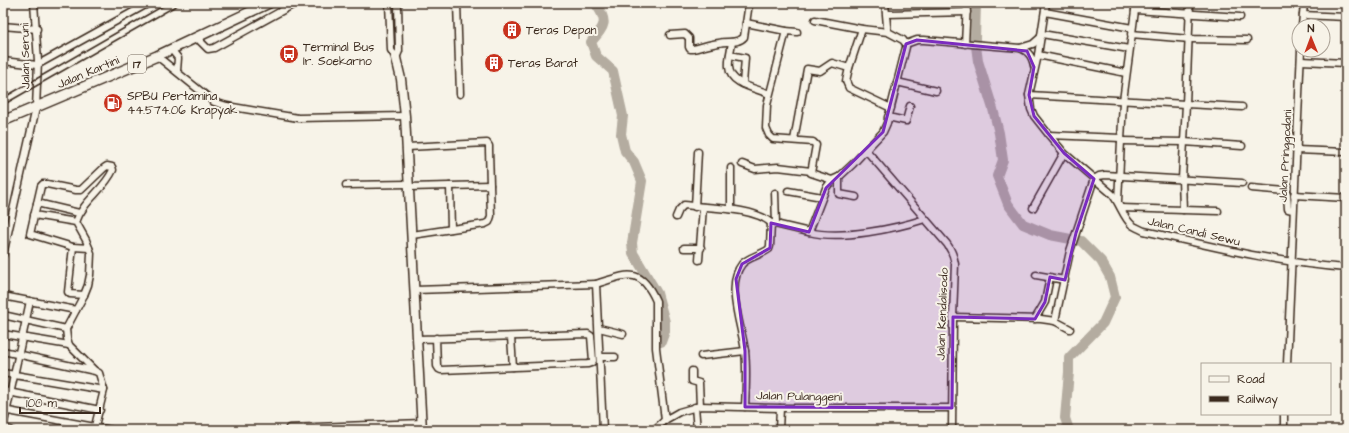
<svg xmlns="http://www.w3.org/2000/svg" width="1349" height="433" viewBox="0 0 1349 433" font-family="'Architects Daughter',sans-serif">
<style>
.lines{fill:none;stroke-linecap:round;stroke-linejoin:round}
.river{stroke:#b4aca0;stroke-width:10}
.minor-casing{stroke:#3b2a1e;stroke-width:9}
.major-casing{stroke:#3b2a1e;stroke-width:11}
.highway-casing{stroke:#3b2a1e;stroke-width:12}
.minor{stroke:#f7f3e8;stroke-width:6}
.major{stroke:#f7f3e8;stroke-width:8}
.highway{stroke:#f7f3e8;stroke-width:9}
.rail{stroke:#3b2a1e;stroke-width:1.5}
.marked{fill:#7b2cbf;fill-opacity:0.2;stroke:#7b2cbf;stroke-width:3;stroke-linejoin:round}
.labels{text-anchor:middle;stroke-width:4;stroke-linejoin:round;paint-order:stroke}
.shield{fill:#f7f3e8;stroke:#73665b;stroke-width:1}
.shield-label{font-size:11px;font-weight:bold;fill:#3b2a1e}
.poi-label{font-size:12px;fill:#3b2a1e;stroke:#f7f3e8;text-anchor:start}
.street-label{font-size:12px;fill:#3b2a1e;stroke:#f7f3e8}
</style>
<rect width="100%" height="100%" fill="#f7f3e8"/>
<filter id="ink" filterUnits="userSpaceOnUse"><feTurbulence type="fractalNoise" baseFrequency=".025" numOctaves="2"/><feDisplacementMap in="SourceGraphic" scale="8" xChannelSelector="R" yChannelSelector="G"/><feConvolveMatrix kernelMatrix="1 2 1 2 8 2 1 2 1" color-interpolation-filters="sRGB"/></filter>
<g filter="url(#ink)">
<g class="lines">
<!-- river -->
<g class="river">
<path d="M595 3C609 22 605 26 591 42L596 56 613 71 623 116 621 134 625 151 634 162 642 181 632 243 633 253 657 293 665 322V331L661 342"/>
<path d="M976 3 975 39 978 61 993 109 999 133 1003 160 997 176 1008 204 1023 224 1050 235 1081 241 1101 261 1110 277 1115 297 1103 323 1069 358V372L1065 418 1069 430"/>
</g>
<!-- minor casing -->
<g class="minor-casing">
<g id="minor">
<path d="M389 3 391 50 396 58"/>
<path d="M457 3 460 94"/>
<path d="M885 3 887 26 888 32 903 40 906 44V47L887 123 883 132 866 150 947 244C952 251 954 256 955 264L953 317 952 430"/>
<path d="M1046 3 1038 55 1029 95 1031 109 1034 116 1049 135 1064 153 1112 194C1119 202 1124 219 1132 225 1135 227 1140 229 1144 231 1211 246 1277 263 1346 268"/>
<path d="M1135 10 1240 17"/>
<path d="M1045 12 1132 28"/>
<path d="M887 14 967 12"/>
<path d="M1303 15 1346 17"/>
<path d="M815 20 862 29 888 32"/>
<path d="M746 23 786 31 767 105 766 128 769 135 773 139 813 142 816 145 811 173 832 180"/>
<path d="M3 26 37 29"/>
<path d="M1302 26 1304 3"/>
<path d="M786 31 797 32"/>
<path d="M1042 34 1129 49"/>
<path d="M1131 34 1190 39 1247 40"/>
<path d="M670 35 685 34 689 38V47L690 49H693C702 47 710 44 719 43 727 41 738 44 744 37L749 3"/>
<path d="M196 37 208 49 214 48 296 3"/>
<path d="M732 42C731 50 728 59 729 67 730 85 756 88 769 94"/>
<path d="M906 44 917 40H924L1020 48 1033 44 1041 37"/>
<path d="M965 44 967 3"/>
<path d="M1020 48C1029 52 1032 56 1034 66"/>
<path d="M171 49 178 58 177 71"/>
<path d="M730 55 745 58 743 84"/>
<path d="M1038 55 1126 73"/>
<path d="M157 56 214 102 227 106 298 118 405 116"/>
<path d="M396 58 399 51 398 3"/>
<path d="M3 61 37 65 149 3"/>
<path d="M1301 61 1346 63"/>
<path d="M849 68 846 81 849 88 891 108"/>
<path d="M897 82 936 91"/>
<path d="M1029 95 1186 104 1190 3"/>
<path d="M888 117 906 121 910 106"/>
<path d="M1049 135 1121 138"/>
<path d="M794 140 807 69 820 71 832 63 849 68 862 29"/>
<path d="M1121 141 1184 142 1242 146"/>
<path d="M407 147 487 143 489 146V150L490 185"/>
<path d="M1296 150 1346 152"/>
<path d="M742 164 755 169 778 167 811 171"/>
<path d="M839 177V194L856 197"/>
<path d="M346 185 409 184"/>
<path d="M450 186 451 229"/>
<path d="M409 187 490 185 491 216 489 222 485 224 412 235"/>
<path d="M1251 188 1286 191 1287 194 1288 209 1293 210"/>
<path d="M788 191 822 197"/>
<path d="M775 193 776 224"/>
<path d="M1294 195 1346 198"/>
<path d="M1118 201 1123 101 1136 3"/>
<path d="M37 203 79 213"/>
<path d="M695 207 698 152"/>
<path d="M1033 208 1064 153"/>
<path d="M1121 208 1183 210 1182 179 1186 104 1242 107"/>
<path d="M731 209V168"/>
<path d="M1183 210 1218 211"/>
<path d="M676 217 679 210 684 205C707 208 754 207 771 223"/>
<path d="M76 222C83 201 104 190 113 170L112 167 107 166 104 168 81 190H76L47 184H43L41 186 30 234 73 247 89 248"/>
<path d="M809 232C841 240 894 229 925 219"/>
<path d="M73 247 68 292 70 294 84 295"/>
<path d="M684 248H701"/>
<path d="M3 255 36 108 38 61 34 3"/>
<path d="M699 260 703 207"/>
<path d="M1036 275 1065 280"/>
<path d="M596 284C626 275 640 265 656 301V348L665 420"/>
<path d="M415 290 596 284 603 430"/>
<path d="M3 296 76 310"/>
<path d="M3 315 66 329 84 295 88 285 90 275 91 253 86 240 76 222 34 215"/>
<path d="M953 317 1041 319 1055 321 1070 329"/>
<path d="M1035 319 1045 302 1050 277"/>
<path d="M1055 321 1070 251 1094 179 1099 176 1105 175 1242 183"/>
<path d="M599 328 623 334"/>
<path d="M66 329 67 338 69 345 94 370"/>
<path d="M3 334 69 345"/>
<path d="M511 337 513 367"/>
<path d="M418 339C475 337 531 336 588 334L591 336 593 361 591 363 588 364 441 370 439 369 437 366 436 338"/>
<path d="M3 351 95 371 99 373 104 390 94 430"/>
<path d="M701 356 745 351"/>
<path d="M600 357H615"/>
<path d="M1287 364 1301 50"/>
<path d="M692 371V381L699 383 700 406"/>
<path d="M3 373 104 390"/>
<path d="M3 391 100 410"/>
<path d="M695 407 697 430"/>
<path d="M745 407C746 389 747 369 745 351 742 327 725 285 742 264 748 257 761 255 769 249L770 246 771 223 809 232 826 188 832 180 839 177 853 164 866 150"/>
<path d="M3 410 111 430"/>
<path d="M3 427 30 301"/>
<path d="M3 428 11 430"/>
<path d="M289 428 422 423"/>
<path d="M654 430 665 420 679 412 700 406 780 408H952"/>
<path d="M779 430 780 408"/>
<path d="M1284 430V414"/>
</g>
</g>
<!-- major casing -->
<g class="major-casing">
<path id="major" d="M396 58 401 79 405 116 422 430"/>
</g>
<!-- highway casing -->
<g class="highway-casing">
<path id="highway" d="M3 121 157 56 269 3"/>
</g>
<!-- minor -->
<use href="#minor" class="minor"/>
<!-- major -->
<use href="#major" class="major"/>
<!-- highway -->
<use href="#highway" class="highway"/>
<!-- rail -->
<g class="rail">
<path d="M3 98 168 3"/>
<path d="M3 105 181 3"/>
</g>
</g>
</g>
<!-- marked area -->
<path class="marked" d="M917 40 1027 51 1034 67 1029 95 1034 116 1064 153 1094 179 1076 233 1065 280 1050 277 1045 302 1035 319 953 317 952 408 745 407V351L736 279 742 264 770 248 771 223 809 232 826 188 883 132 906 44Z"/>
<!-- icons -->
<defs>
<g id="building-disc" transform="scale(1)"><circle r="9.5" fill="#c8321e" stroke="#f7f3e8"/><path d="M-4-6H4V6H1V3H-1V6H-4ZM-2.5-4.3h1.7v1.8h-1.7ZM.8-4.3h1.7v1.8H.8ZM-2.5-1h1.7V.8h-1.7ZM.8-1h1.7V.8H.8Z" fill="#fff"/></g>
<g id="bus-disc" transform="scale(1)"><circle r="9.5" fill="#c8321e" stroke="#f7f3e8"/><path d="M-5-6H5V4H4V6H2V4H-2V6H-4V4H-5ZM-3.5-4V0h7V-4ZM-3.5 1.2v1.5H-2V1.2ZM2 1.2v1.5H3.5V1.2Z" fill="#fff"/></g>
<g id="fuel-disc" transform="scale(1)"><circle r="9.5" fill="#c8321e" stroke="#f7f3e8"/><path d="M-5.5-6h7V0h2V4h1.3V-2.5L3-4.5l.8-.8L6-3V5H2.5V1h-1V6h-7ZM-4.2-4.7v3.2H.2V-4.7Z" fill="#fff"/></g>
</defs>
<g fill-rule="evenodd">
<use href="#building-disc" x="512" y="30"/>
<use href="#bus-disc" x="289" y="54"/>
<use href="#building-disc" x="494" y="63"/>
<use href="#fuel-disc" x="113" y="103"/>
</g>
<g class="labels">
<!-- shield labels -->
<rect class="shield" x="128" y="55" width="18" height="18" rx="3"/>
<g class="shield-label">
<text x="137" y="68">17</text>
</g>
<!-- poi labels -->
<g class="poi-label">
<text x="526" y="34">Teras Depan</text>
<text x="303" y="51">Terminal Bus<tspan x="303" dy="14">Ir. Soekarno</tspan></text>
<text x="508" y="67">Teras Barat</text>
<text x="127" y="100">SPBU Pertamina<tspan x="127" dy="14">44.574.06 Krapyak</tspan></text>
</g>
<!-- street labels -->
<g class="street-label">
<text transform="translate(25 56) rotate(-91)" y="4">Jalan Seruni</text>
<text transform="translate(88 72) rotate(-23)" y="4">Jalan Kartini</text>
<text transform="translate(1285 156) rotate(-87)" y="4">Jalan Pringgodani</text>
<text transform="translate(1194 231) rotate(13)" y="4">Jalan Candi Sewu</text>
<text transform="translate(942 314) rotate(-88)" y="4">Jalan Kendalisodo</text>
<text transform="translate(799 396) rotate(1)" y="4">Jalan Pulanggeni</text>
</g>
</g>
<!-- margin -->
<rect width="1349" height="433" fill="none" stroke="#f7f3e8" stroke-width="16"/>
<rect x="8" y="8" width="1333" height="417" fill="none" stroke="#3b2a1e" stroke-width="1.5" filter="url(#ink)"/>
<!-- legend -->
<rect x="1201" y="363" width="130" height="52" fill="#f7f3e8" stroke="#aca397"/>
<rect x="1209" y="376" width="20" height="6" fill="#f7f3e8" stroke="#aca397"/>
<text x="1237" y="383" font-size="12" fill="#3b2a1e">Road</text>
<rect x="1209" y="396" width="20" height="6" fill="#3b2a1e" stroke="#aca397"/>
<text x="1237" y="403" font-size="12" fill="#3b2a1e">Railway</text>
<!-- north arrow -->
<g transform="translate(1311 38) rotate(359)"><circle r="19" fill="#f7f3e8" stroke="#aca397"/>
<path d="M0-3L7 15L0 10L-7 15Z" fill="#c8321e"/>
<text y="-6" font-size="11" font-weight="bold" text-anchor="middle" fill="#3b2a1e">N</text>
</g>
<!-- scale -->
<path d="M20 407v6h80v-6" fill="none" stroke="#3b2a1e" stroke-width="2"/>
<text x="26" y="407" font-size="12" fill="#3b2a1e" stroke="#f7f3e8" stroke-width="3" paint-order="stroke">100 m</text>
</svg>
